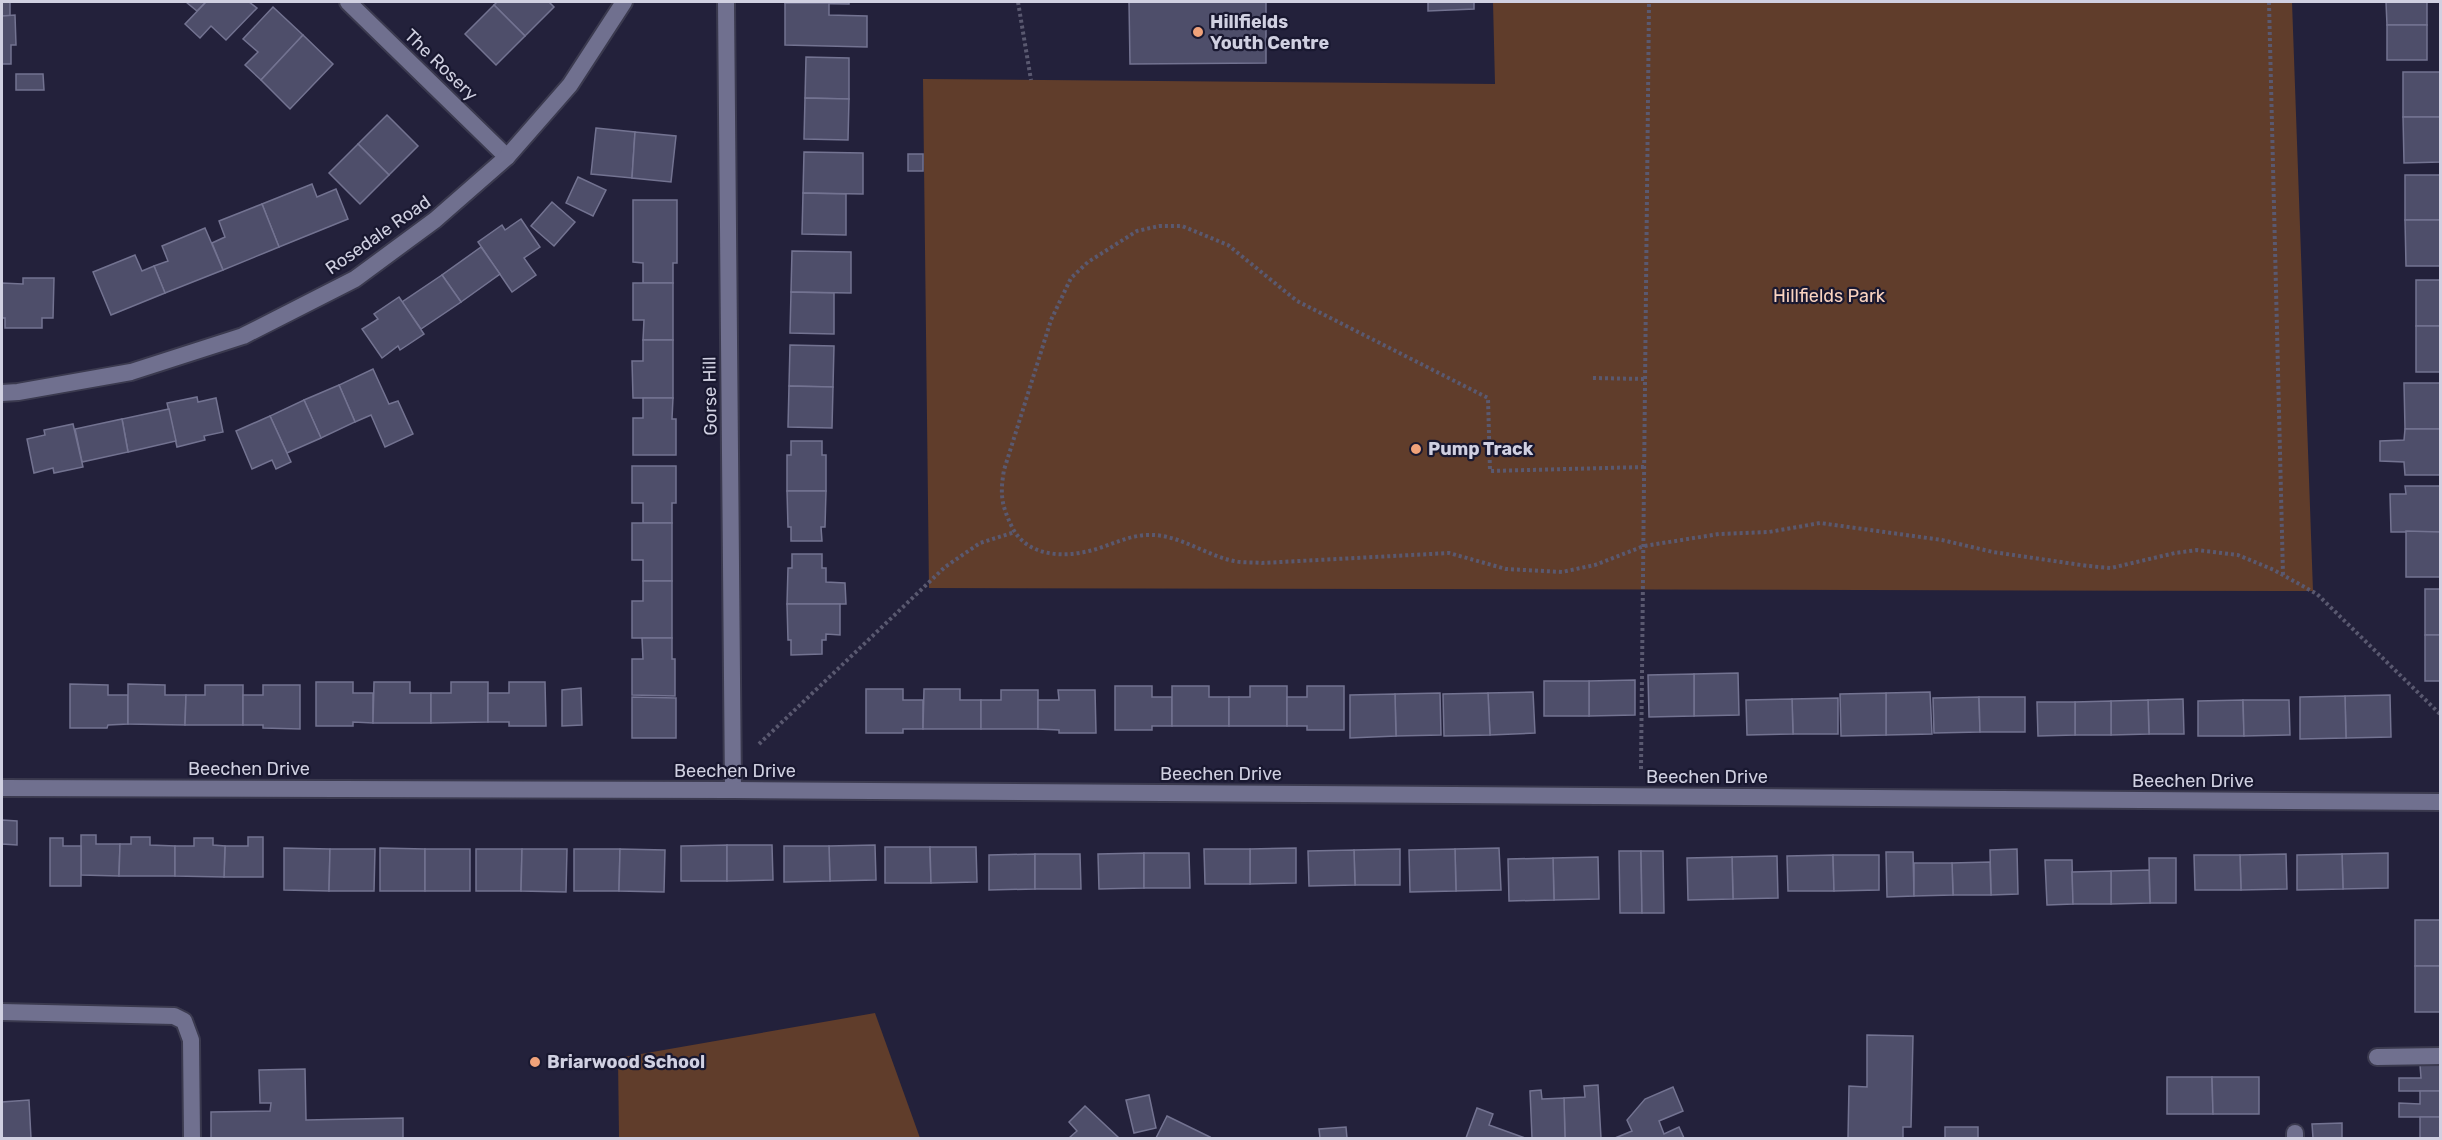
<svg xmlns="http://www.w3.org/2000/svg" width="2442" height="1140" viewBox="0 0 2442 1140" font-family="Rubik,sans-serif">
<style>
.green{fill:#603d2b}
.building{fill:#4e4e6a;stroke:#737391;stroke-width:1.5}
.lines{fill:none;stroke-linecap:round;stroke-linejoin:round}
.service-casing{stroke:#3b3a4f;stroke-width:20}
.minor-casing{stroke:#3b3a4f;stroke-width:20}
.path{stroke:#5a5970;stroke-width:4;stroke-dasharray:3 3;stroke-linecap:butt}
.service{stroke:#70708f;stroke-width:16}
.minor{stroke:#70708f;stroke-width:16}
.poi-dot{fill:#f0a27a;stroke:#191830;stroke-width:2}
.labels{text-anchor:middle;stroke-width:4.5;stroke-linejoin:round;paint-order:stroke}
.poi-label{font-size:18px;font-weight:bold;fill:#d0d0e1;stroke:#191830;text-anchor:start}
.street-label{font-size:18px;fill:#d0d0e1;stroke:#191830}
.park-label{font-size:18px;fill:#f9d3c0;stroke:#191830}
</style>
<rect width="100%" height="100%" fill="#23213b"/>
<!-- green -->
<g class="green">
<path d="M1493 2H2292L2313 591 929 588 923 79 1495 84Z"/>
<path d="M875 1013 920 1138H619L618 1058Z"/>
</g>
<!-- building -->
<g class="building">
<rect x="2" y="2" width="8" height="14"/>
<path d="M186 2H206L197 11Z"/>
<path d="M206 2H249L257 8 226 40 211 26 200 38 185 24Z"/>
<path d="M497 2H549L554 7 525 36 494 5Z"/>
<path d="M785 2H849V4L785 3Z"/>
<path d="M1129 2H1266V63L1130 64Z"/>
<path d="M1428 2H1474V9L1428 11Z"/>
<path d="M2386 2H2427V25H2387Z"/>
<path d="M785 3H829V15L867 16V47L785 45Z"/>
<path d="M494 5 525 36 496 65 465 34Z"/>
<path d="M273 7 303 35 261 80 245 65 258 52 243 39Z"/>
<path d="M15 15 16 45H11V64H2V16Z"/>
<rect x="2387" y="25" width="40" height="35"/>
<path d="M303 35 333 64 290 109 261 80Z"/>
<path d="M806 57 849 58V99L805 98Z"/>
<rect x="2403" y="72" width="37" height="45"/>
<path d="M16 74H43L44 90H16Z"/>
<path d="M805 98 849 99 848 140 804 139Z"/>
<path d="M387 115 418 146 389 175 358 144Z"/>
<path d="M2403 117H2440V162L2404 163Z"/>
<path d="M596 128 635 132 632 178 591 174Z"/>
<path d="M635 132 676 136 671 182 632 178Z"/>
<path d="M358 144 389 175 360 204 329 173Z"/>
<path d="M804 152 863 153V194L803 193Z"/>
<rect x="908" y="154" width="15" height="17"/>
<rect x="2405" y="175" width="35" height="45"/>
<path d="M578 177 606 190 593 216 566 203Z"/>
<path d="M312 184 317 197 336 189 348 219 279 247 262 204Z"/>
<path d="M803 193 846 194V235L802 234Z"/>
<path d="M633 200H677V263H673V283H643V263L633 262Z"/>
<path d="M552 202 575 222 554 246 531 226Z"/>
<path d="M262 204 279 247 223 270 212 243 225 237 219 221Z"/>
<path d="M521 219 540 247 524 258 536 275 512 292 478 242 502 225 505 230Z"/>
<path d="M2405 220H2440V266H2406Z"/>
<path d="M205 228 223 270 165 293 154 266 168 261 162 246Z"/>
<path d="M481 247 500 274 461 302 442 275Z"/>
<path d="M792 251 851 252V293L791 292Z"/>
<path d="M135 255 142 271 154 266 165 293 111 315 93 272Z"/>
<path d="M442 275 461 302 421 329 402 302Z"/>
<path d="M23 278H54L53 318H42V328H5V318H2V283L23 284Z"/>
<rect x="2416" y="280" width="24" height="46"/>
<path d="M633 283H673V340H643L644 320H633Z"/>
<path d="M791 292 834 293V334L790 333Z"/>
<path d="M399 297 424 334 400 350 398 346 382 358 362 329 378 319 374 314Z"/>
<rect x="2416" y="326" width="24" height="46"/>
<path d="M643 340H673V398H633L632 361H643Z"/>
<path d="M790 345 834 346 833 387 789 386Z"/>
<path d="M373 369 389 404 398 401 413 434 385 447 371 415 355 422 339 385Z"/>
<path d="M2404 383H2440V429H2405Z"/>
<path d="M339 385 355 422 321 438 304 400Z"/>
<path d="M789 386 833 387 832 428 788 427Z"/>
<path d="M197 397 198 402 216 398 223 432 204 436 205 440 177 447 167 403Z"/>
<path d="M643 398H673L672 419H676V455H633V418H643Z"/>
<path d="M304 400 321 438 287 453 270 416Z"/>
<path d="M169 409 176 441 128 452 122 419Z"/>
<path d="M270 416 291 462 276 469 272 460 252 469 236 431Z"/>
<path d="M122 419 128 452 82 462 75 429Z"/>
<path d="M73 424 83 467 54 473 53 468 34 473 27 439 45 435 44 430Z"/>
<path d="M2405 429H2440V475H2405L2404 462 2380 461V441L2404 440Z"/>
<path d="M791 441H822V455H826V491H787V455H791Z"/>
<path d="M632 466H676V503H672V523H643V503H632Z"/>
<path d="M2405 486H2440V532H2391L2390 494H2406Z"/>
<path d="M787 491H826L825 527H821L822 541H791V527H788Z"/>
<path d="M632 523H672V581H643V560H632Z"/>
<path d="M2406 531 2440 532V577H2406Z"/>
<path d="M792 554H822V568H826V582L845 583 846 604H787L788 568H792Z"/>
<path d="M643 581H672V638H632V601H643Z"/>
<rect x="2425" y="589" width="15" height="46"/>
<path d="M787 604H840V635L826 634V640H822V654L791 655V640H788Z"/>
<rect x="2425" y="635" width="15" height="46"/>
<path d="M642 638H672V659H675V696L632 695V659H643Z"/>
<path d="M1738 673 1739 715 1694 716V674Z"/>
<path d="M1694 674V716L1649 717 1648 675Z"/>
<path d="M1635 680V715L1589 716V681Z"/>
<rect x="1544" y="681" width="45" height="35"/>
<path d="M316 682H353V693H373V723L353 722V726H316Z"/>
<path d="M374 682H410V693H431V723H373Z"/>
<path d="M451 682H488V722L431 723V693H451Z"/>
<path d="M509 682H545L546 726H509V722H488V693H509Z"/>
<path d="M70 684 108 685V695H128V724L108 725 107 728H70Z"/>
<path d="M128 684 165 685V695H186L185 725 128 724Z"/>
<path d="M205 685H243V725H185L186 695H205Z"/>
<path d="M263 685H300V729L263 728V725H243V695H263Z"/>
<path d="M1115 686H1152V697H1172V726H1152V730H1115Z"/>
<path d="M1172 686H1209V697H1229V726H1172Z"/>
<path d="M1250 686H1287V726H1229V697H1250Z"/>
<path d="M1307 686H1344V730H1307V726H1287V697H1307Z"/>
<path d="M581 688 582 725 562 726V690Z"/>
<path d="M866 689H903V700H923V729H903V733H866Z"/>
<path d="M924 689H960V700H981V729H923Z"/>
<path d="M1001 690H1038V729H981V700H1001Z"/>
<path d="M1058 690H1095L1096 733H1059V730L1038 729V700H1059Z"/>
<path d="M1533 692 1535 733 1490 735 1488 693Z"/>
<path d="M1930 692 1932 734 1886 735V693Z"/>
<path d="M1440 693 1441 735 1396 736 1395 694Z"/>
<path d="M1488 693 1490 735 1444 736 1443 694Z"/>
<path d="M1886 693V735L1841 736 1840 694Z"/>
<path d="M1395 694 1396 736 1350 738V695Z"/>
<path d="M2390 695 2391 737 2346 738 2345 696Z"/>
<path d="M2345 696 2346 738 2300 739V697Z"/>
<path d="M632 697 676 698V738H632Z"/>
<path d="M1979 697 1980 732 1934 733 1933 698Z"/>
<path d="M1979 697H2025V732H1980Z"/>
<path d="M1838 698V734H1793L1792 699Z"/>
<path d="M1792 699 1793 734 1747 735 1746 700Z"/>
<path d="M2183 699 2184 734H2149L2148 700Z"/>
<path d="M2148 700 2149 734 2111 735V701Z"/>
<path d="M2243 700 2244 736H2198V701Z"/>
<path d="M2243 700H2289L2290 735 2244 736Z"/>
<path d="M2111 701V735H2075V702Z"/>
<path d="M2037 702H2075V735L2038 736Z"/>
<path d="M2 820 17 821V845L2 844Z"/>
<path d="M81 835H96V844H120L119 876 81 875Z"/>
<path d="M131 837H150V845L175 846V876H119L120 844H131Z"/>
<path d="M248 837H263V877H224L225 846H248Z"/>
<path d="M50 838H63V846H81V886H50Z"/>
<path d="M194 838H213V845L225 846 224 877 175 876V846H194Z"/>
<path d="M727 845V881H681V846Z"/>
<path d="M727 845H772L773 880 727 881Z"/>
<path d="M875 845 876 880 830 881 829 846Z"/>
<path d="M784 846H829L830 881 784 882Z"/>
<path d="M885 847H930L931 883H885Z"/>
<path d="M930 847H976L977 882 931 883Z"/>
<path d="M284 848 330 849 329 891 284 890Z"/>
<path d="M380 848 425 849V891H380Z"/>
<path d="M1296 848V883L1250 884V849Z"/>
<path d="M1499 848 1501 890 1456 891 1455 849Z"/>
<path d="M330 849H375L374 891H329Z"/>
<rect x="425" y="849" width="45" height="42"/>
<path d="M476 849H522L521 891H476Z"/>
<path d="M522 849H567L566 892 521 891Z"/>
<path d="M574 849H620L619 891H574Z"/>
<path d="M620 849 665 850 664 892 619 891Z"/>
<path d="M1204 849H1250V884H1205Z"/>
<path d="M1400 849V885H1355L1354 850Z"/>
<path d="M1455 849 1456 891 1410 892 1409 850Z"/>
<path d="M2017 849 2018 894 1991 895 1990 850Z"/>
<path d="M1354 850 1355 885 1309 886 1308 851Z"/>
<path d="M1619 851H1641L1642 913H1620Z"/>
<path d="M1641 851H1663L1664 913H1642Z"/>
<path d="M1886 852H1913L1914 896 1887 897Z"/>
<path d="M1144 853V888L1099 889 1098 854Z"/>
<path d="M1144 853H1189L1190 888H1144Z"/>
<path d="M2388 853V888L2343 889 2342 854Z"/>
<path d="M1035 854V889L989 890V855Z"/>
<path d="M1035 854H1080L1081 889H1035Z"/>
<path d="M2286 854 2287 889 2241 890 2240 855Z"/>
<path d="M2342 854 2343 889 2297 890V855Z"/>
<path d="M1833 855 1834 891H1788L1787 856Z"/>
<path d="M1833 855H1879V890L1834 891Z"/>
<path d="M2194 855H2240L2241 890H2195Z"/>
<path d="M1777 856 1778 898 1733 899 1732 857Z"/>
<path d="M1598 857 1599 899 1554 900 1553 858Z"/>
<path d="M1732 857 1733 899 1688 900 1687 858Z"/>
<path d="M1553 858 1554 900 1509 901 1508 859Z"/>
<path d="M2149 858H2176V903H2150Z"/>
<path d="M2045 860H2072L2073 904 2047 905Z"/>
<path d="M1990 862 1991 895H1953L1952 863Z"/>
<path d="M1914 863H1952L1953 895 1914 896Z"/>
<path d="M2149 870 2150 903 2111 904V871Z"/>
<path d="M2111 871V904H2073L2072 872Z"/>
<rect x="2415" y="920" width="25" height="46"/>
<rect x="2415" y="966" width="25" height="46"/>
<path d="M1867 1035 1913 1036 1911 1127H1903V1138H1848L1849 1086 1867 1087Z"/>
<path d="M2420 1065H2440V1091H2399V1078H2421Z"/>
<path d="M305 1069 306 1120 403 1118V1138H211V1112L270 1111 271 1103H260L259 1070Z"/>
<path d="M2167 1077H2212L2213 1114H2167Z"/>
<path d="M2212 1077H2259V1114H2213Z"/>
<path d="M1598 1085 1601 1138H1565L1564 1098 1585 1097 1584 1086Z"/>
<path d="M1673 1087 1683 1111 1659 1121 1664 1134 1679 1127 1684 1138H1615L1632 1131 1627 1120 1645 1099Z"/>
<path d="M1541 1090 1542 1099 1564 1098 1565 1138H1532L1530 1091Z"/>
<path d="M2420 1091H2440V1117H2399V1103L2420 1104Z"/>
<path d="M1149 1095 1156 1128 1134 1133 1126 1100Z"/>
<path d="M29 1100 31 1138H2V1102Z"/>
<path d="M1085 1106 1119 1138H1069L1077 1131 1069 1122Z"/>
<path d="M1477 1108 1493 1114 1489 1125 1525 1138H1466Z"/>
<path d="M1167 1116 1210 1137 1209 1138H1156Z"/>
<rect x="2420" y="1117" width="20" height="21"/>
<path d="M2342 1123V1138H2313L2312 1124Z"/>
<path d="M1346 1127 1347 1138H1320L1319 1129Z"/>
<rect x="1945" y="1127" width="33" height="11"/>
</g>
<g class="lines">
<!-- service casing -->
<g class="service-casing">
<g id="service">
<path d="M2 1012 174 1016 184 1021 191 1040 192 1138"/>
<path d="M2377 1057 2440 1056"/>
<path d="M2295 1138V1133"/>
</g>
</g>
<!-- minor casing -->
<g class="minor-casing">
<g id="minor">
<path d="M348 2 507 157"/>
<path d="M726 2 733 790"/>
<path d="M2 393 18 392 131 372 243 336 355 279 435 220 507 157 570 85 624 2"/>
<path d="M2 788 733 790 2440 802"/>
</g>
</g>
<!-- path -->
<g class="path">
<path d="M1018 2 1031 80"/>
<path d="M2269 2 2283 575"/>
<path d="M1593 378 1645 379"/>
<path d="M1644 467 1490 471 1488 398 1297 301 1228 245 1182 226H1159L1137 231 1088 262 1071 278 1051 320 1004 470C1000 494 1001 504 1012 527 1027 557 1064 558 1093 550 1111 545 1128 536 1146 535 1178 533 1204 555 1234 561 1243 563 1253 562 1262 563L1449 553 1506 569 1562 572 1595 565 1644 546 1719 534 1769 532 1820 523 1942 540 1993 552 2088 566 2111 568 2175 553 2197 550 2238 555 2274 570 2317 594 2440 714"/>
<path d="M759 744 945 567 980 543 1015 532"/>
<path d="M1641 769 1649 2"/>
</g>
<!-- service -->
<use href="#service" class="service"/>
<!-- minor -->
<use href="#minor" class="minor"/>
</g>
<!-- markers -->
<g class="poi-dot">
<circle cx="1198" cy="32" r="6"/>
<circle cx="1416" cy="449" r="6"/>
<circle cx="535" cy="1062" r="6"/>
</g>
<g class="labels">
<!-- poi labels -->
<g class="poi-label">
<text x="1210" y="28">Hillfields<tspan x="1210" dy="21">Youth Centre</tspan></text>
<text x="1428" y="455">Pump Track</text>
<text x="547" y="1068">Briarwood School</text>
</g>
<!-- street labels -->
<g class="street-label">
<text transform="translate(441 65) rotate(44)" y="6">The Rosery</text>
<text transform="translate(378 235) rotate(-35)" y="6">Rosedale Road</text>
<text transform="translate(710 396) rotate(-91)" y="6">Gorse Hill</text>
<text x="249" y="775">Beechen Drive</text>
<text x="735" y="777">Beechen Drive</text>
<text x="1221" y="780">Beechen Drive</text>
<text x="1707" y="783">Beechen Drive</text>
<text x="2193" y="787">Beechen Drive</text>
</g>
<!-- park labels -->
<g class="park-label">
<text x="1829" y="302">Hillfields Park</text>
</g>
</g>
<!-- border -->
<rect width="2442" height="1140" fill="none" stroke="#d0d0e1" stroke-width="6"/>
</svg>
